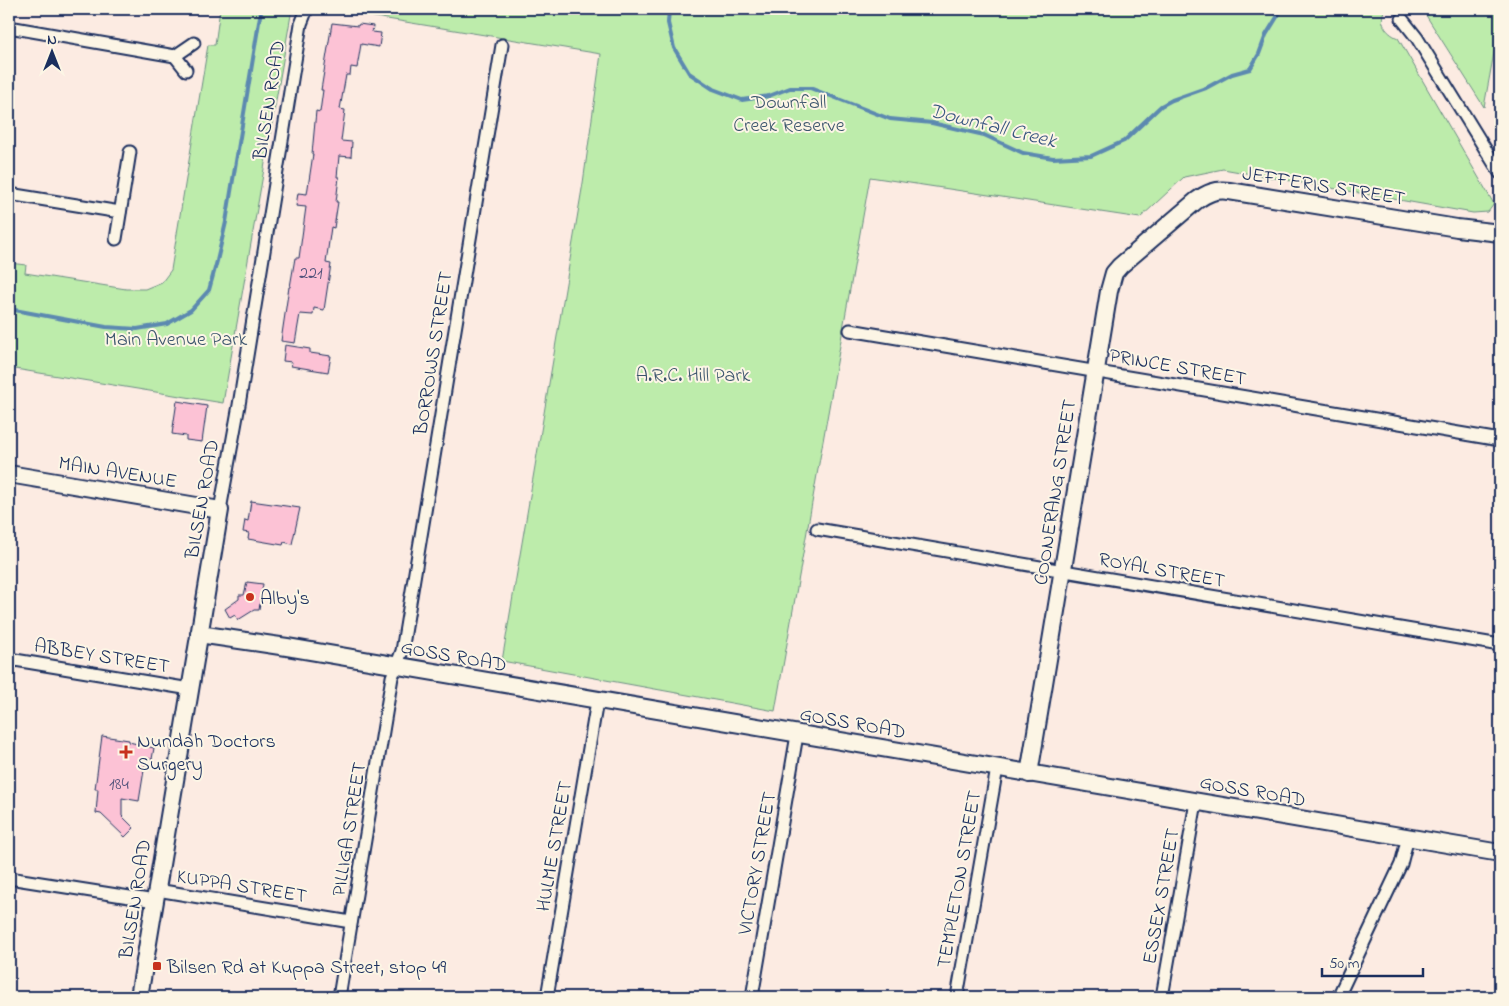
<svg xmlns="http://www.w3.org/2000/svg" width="1509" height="1006" viewBox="0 0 1509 1006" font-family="'Indie Flower',sans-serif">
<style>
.green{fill:#bdecab;stroke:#6c8e84}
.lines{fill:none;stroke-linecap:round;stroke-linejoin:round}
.stream{stroke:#5c89b0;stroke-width:4}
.building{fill:#fcc2d5;stroke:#1b2f5e}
.street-casing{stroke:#1b2f5e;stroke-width:15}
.secondary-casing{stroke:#1b2f5e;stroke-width:20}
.street{stroke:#fcf5e5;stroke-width:11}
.secondary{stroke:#fcf5e5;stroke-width:16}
.poi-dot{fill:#c8321e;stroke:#fcf5e5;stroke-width:2}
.labels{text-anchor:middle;stroke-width:4;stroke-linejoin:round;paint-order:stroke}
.number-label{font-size:18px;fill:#53547c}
.street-label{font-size:20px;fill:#1b2f5e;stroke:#fcf5e5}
.park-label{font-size:20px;fill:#3b556d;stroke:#fcf5e5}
.poi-label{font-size:20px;fill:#1b2f5e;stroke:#fcf5e5;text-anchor:start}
.water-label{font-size:21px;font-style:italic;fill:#365480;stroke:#fcf5e5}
</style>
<rect width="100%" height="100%" fill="#fcebe2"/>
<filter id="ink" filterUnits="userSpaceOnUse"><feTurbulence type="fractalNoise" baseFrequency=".02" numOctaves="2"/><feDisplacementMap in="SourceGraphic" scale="10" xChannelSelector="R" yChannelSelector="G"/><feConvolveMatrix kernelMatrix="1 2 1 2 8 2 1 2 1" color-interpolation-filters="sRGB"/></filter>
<g filter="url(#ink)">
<!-- green -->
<g class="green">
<path d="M220 9H292L223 403 9 368V263L26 265 25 273 126 289H145L162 282 171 270 208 45H215Z"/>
<path d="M326 9H1385C1378 22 1386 33 1398 38L1494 204 1488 212 1473 213 1223 169 1184 177 1140 218 870 177 775 711 502 661 583 183 601 54Z"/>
<path d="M1422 9H1500V20L1484 107Z"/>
</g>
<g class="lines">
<!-- stream -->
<g class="stream">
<path d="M669 9 668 23 674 48 689 73 713 89 742 100 769 96 790 88H810L890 119 932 123 984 135 1023 153 1053 158 1091 156 1124 141 1161 106 1172 100 1206 88 1232 74 1250 69 1259 54 1266 35 1282 9"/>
<path d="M9 309 106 327 137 329 167 324 191 310 209 290 217 261 226 222 260 16 262 9"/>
</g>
</g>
<!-- building -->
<g class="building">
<path d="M332 23 358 26 359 24 373 26 372 32 381 33 379 47 361 44 357 68 351 67 350 75H346L340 109 345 110 341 141 352 142 351 157 339 156 337 177H339L336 202H338L334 228 331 227 326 263 331 264 324 310 314 308 313 315 300 314 295 343 281 341 289 287H290L295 258H299L306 207 296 206 298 193 307 194 313 154H312L316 111 320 112 323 90H321Z"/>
<path d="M285 345 310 349V353L331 356 328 372 291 366 292 362 283 361Z"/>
<path d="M177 401 207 406 202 442 186 440V436L172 434Z"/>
<path d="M251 501 300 508 292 544 284 542 283 545 248 539 249 533 243 532 245 520 248 521Z"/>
<path d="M247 582 263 584 259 610H254L238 620 235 615 230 618 225 609 239 599V595H244Z"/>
<path d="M102 736 129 740V742L154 748 152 759 146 758 139 801 122 798V816L134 828 125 837 101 814 96 813 98 789H95Z"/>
</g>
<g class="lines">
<!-- street casing -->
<g class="street-casing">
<g id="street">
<path d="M1402 19 1417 38 1500 173"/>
<path d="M9 27 175 56"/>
<path d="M186 70 175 56 194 43"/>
<path d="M9 194 120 212"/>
<path d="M116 239 130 152"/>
<path d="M850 330 1500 440"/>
<path d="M220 510 239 405 301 24 307 9"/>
<path d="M817 529 1500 645"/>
<path d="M9 659 190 689"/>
<path d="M9 878 155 901"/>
<path d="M157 890 351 922"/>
<path d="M339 997 392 677 402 651 502 45"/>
<path d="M547 997 597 701"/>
<path d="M752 997 797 735"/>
<path d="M957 997 997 768"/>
<path d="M1162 997 1196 802"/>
<path d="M1338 997 1401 864 1408 837"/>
</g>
</g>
<!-- secondary casing -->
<g class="secondary-casing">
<g id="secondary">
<path d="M9 474 220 510 139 997"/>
<path d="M199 634 287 647 1500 853"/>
<path d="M1029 774 1109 291 1114 273 1120 266 1196 201C1207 193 1216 189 1229 191L1457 228 1500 233"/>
</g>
</g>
<!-- street -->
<use href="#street" class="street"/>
<!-- secondary -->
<use href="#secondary" class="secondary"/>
</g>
</g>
<!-- markers -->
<g class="poi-dot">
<circle cx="250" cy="597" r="5"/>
<path d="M123.5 744.5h5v5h5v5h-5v5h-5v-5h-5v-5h5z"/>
<rect x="152" y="961" width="10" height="10" rx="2.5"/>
</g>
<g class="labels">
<!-- number labels -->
<g class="number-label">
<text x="311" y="278">221</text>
<text x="119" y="789">184</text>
</g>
<!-- street labels -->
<g class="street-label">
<text transform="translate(268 100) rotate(-81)" y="7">BILSEN ROAD</text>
<text transform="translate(1324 185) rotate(9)" y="7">JEFFERIS STREET</text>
<text transform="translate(432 353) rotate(-81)" y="7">BORROWS STREET</text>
<text transform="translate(1178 366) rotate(10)" y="7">PRINCE STREET</text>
<text transform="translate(118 471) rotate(9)" y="7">MAIN AVENUE</text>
<text transform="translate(1054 492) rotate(-81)" y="7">COONERANG STREET</text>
<text transform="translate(201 499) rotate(-80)" y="7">BILSEN ROAD</text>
<text transform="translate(1162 569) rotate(10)" y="7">ROYAL STREET</text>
<text transform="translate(102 655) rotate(9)" y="7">ABBEY STREET</text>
<text transform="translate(454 655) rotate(10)" y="7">GOSS ROAD</text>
<text transform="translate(853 722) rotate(10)" y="7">GOSS ROAD</text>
<text transform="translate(1253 790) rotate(10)" y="7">GOSS ROAD</text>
<text transform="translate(348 829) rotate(-81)" y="7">PILLIGA STREET</text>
<text transform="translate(553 846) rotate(-80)" y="7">HULME STREET</text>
<text transform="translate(756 863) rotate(-80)" y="7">VICTORY STREET</text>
<text transform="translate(958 879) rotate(-80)" y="7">TEMPLETON STREET</text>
<text transform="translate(242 885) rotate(9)" y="7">KUPPA STREET</text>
<text transform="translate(1160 896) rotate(-80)" y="7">ESSEX STREET</text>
<text transform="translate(134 899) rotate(-81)" y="7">BILSEN ROAD</text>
</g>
<!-- park labels -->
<g class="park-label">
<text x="789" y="108">Downfall<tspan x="789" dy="23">Creek Reserve</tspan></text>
<text x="176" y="345">Main Avenue Park</text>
<text x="693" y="381">A.R.C. Hill Park</text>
</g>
<!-- poi labels -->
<g class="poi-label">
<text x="260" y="604">Alby's</text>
<text x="137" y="747">Nundah Doctors<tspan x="137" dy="23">Surgery</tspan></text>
<text x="167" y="973">Bilsen Rd at Kuppa Street, stop 49</text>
</g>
<!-- water labels -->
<g class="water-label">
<text transform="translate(993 125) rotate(14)" y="7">Downfall Creek</text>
</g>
</g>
<!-- margin -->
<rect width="1509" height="1006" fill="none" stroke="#fcf5e5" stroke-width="30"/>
<rect x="15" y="15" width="1479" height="976" fill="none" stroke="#1b2f5e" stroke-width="2" filter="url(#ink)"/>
<!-- north arrow -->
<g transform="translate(52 52)" stroke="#fcf5e5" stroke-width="4" paint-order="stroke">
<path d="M0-4L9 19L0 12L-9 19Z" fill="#1b2f5e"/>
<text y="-8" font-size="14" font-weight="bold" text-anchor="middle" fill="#1b2f5e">N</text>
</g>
<!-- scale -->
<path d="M1322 968v8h101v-8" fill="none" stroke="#1b2f5e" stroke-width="2.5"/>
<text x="1329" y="968" font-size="15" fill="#1b2f5e" stroke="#fcf5e5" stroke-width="4" paint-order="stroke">50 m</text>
</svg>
